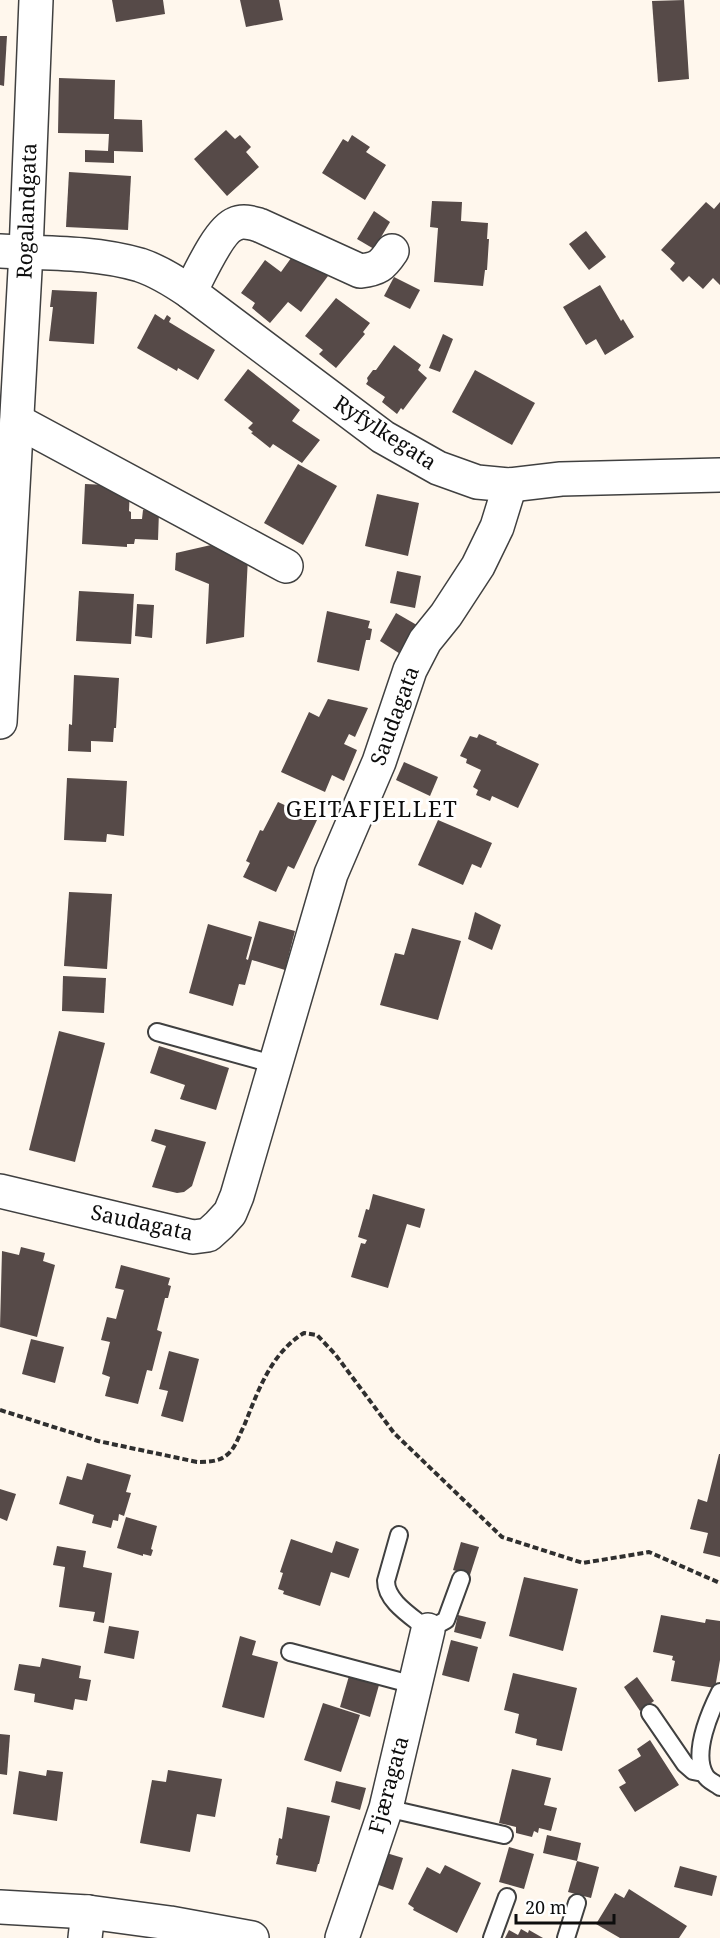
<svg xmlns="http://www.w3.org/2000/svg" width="720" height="1938" viewBox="0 0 720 1938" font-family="'Noto Serif',serif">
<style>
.building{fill:#564a48}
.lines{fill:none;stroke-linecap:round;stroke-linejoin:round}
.service-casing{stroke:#404040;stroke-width:20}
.minor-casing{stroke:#404040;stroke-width:36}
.tertiary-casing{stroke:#404040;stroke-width:36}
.path{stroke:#2f2f2f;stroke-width:4;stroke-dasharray:6 3;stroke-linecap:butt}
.service{stroke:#fff;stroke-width:16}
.minor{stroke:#fff;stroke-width:33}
.tertiary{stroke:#fff;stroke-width:33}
.labels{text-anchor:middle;stroke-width:6;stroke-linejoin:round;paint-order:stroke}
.street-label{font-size:21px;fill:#0d0d0d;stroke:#fff}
.neighbourhood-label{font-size:22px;letter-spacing:1.5px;fill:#0d0d0d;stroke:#fff}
</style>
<rect width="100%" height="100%" fill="#fff7ed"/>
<!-- building -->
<g class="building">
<path d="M112 0H163L165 14 116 22Z"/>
<path d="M240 0H279L283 20 246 27Z"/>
<path d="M684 0 689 79 658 82 652 1Z"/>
<path d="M0 36H7L4 86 0 85Z"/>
<path d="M59 78 115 80 114 119 142 120 143 152 114 151V163L85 162V150L108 151 109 134 58 133Z"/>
<path d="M226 130 235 139 240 135 251 147 246 152 259 167 227 196 194 159Z"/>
<path d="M352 135 370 147 366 152 386 165 365 200 322 173 343 139 348 142Z"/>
<path d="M69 172 131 176 128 230 66 227Z"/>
<path d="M432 201 462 202 461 221 488 223 487 239H489L487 270H485L483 286 434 282 438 228 430 227Z"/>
<path d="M706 202 714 209 720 202V285L713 278 703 289 689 276 683 282 670 269 675 263 661 250Z"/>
<path d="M374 211 390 222 374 249 357 239Z"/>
<path d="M586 231 606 257 589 270 569 244Z"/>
<path d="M294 254 308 261 328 276 301 312 288 302 270 323 252 308 255 303 241 293 265 260 281 272Z"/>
<path d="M394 277 420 290 410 309 384 296Z"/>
<path d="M600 285 621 321 623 319 634 337 605 355 596 339 586 345 563 307Z"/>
<path d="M52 290 97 292 94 344 49 341 53 307H50Z"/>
<path d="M336 298 370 323 363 332 365 334 336 368 319 354 323 350 305 336Z"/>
<path d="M155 314 164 320 167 315 171 318 169 322 215 350 198 380 178 368 177 371 137 348Z"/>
<path d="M443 334 453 339 440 372 429 368Z"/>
<path d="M394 345 421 365 418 370 427 378 403 410 401 408 397 414 382 402 385 397 366 384 368 381 367 378 373 370H376Z"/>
<path d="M248 369 300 410 292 421 320 440 302 463 273 444 270 448 251 433 253 432 248 428 253 423 224 400Z"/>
<path d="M475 370 535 403 512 445 452 412Z"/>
<path d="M298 464 337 486 303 545 264 523Z"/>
<path d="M85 484 130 486 129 511 131 512V519H142L143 510 159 511 158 540 135 539 134 544H127V547L82 544Z"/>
<path d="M377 494 419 503 408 556 365 546Z"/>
<path d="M211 545 248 557 244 637 206 644 209 584 175 570 176 553Z"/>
<path d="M397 571 421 576 415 608 390 603Z"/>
<path d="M79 591 134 594 131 644 76 641Z"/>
<path d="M137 604 154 605 152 638 135 636Z"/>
<path d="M327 611 370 621 368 628 372 629 370 640H366L359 671 317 662Z"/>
<path d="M396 613 422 628 405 657 380 641Z"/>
<path d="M74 675 119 678 116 728H114L113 742 91 741V752L68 751 69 724 72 725Z"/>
<path d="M328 699 368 708 355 737 349 734 344 744 357 750 344 781 332 775 325 792 281 772 309 712 319 717Z"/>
<path d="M479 734 497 742 496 744 539 764 518 808 492 796 490 801 476 795 478 790 473 787 481 770 466 763 467 759 460 756 470 736 477 738Z"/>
<path d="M404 762 438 777 430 796 396 780Z"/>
<path d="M67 778 127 781 124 836 107 834 106 842 64 840Z"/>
<path d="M278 802 317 820 294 869 288 866 276 892 243 877 250 863 246 861 260 830 263 831Z"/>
<path d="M438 820 492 843 481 868 472 864 463 885 418 865Z"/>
<path d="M69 892 112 894 107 969 64 966Z"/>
<path d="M475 912 501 925 492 950 468 939Z"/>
<path d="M259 921 295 931 285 970 252 960 245 985 239 984 233 1006 189 993 208 924 252 937 246 959 248 960Z"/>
<path d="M412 928 461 941 438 1020 380 1005 395 953 404 955Z"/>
<path d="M63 976 106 978 104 1013 62 1011Z"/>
<path d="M59 1031 105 1043 75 1162 29 1150Z"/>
<path d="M159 1046 229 1068 216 1110 180 1099 185 1085 150 1073Z"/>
<path d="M155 1129 206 1142 192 1186 184 1192 177 1193 152 1187 166 1146 151 1141Z"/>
<path d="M373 1194 425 1209 420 1228 407 1224 388 1288 351 1277 361 1243 365 1244 367 1240 358 1237 366 1209 369 1210Z"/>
<path d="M21 1247 45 1253 43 1261 55 1265 37 1337 0 1327 2 1251 19 1255Z"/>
<path d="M121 1265 170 1278 168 1285 171 1286 168 1298H165L157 1330 162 1332 152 1371 147 1370 138 1404 105 1396 110 1377 102 1374 110 1342 101 1340 107 1317 116 1319 124 1290 115 1288Z"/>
<path d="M31 1339 64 1347 55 1383 22 1374Z"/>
<path d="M169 1351 199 1359 183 1422 161 1416 168 1391 159 1389Z"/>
<path d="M719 1454H720V1557L703 1553 708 1533 690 1529 698 1499 707 1502Z"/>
<path d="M87 1463 131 1475 126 1492 131 1493 124 1516 119 1514 118 1521 113 1520 111 1528 92 1523 94 1515 59 1504 67 1476 82 1480Z"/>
<path d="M0 1489 16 1494 7 1521 0 1518Z"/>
<path d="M126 1517 157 1526 151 1549 153 1550 151 1556 143 1554V1556L117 1548Z"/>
<path d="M291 1539 332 1553 336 1541 359 1549 349 1578 331 1572 320 1606 283 1594 284 1591 278 1589 283 1573 280 1572Z"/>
<path d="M461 1542 479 1547 470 1575 453 1570Z"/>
<path d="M57 1546 86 1551 83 1567 112 1573 104 1623 93 1621 95 1612 59 1607 65 1567 53 1565Z"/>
<path d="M524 1577 578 1589 563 1651 509 1636Z"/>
<path d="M458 1615 486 1622 481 1639 454 1632Z"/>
<path d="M661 1615 705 1623 706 1619 720 1621V1660L715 1688 671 1681 675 1661 672 1660 673 1656 653 1652Z"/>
<path d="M109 1626 139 1631 134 1659 104 1653Z"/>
<path d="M240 1636 256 1641 252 1655 278 1662 264 1718 222 1707Z"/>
<path d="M451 1640 478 1647 469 1682 442 1675Z"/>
<path d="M42 1658 81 1666 79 1678 91 1680 87 1701 75 1699 73 1710 34 1702 35 1694 14 1690 19 1664 40 1667Z"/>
<path d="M513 1673 577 1688 562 1751 536 1745 537 1739 515 1733 519 1714 504 1710Z"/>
<path d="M349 1676 379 1685 370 1717 340 1707Z"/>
<path d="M637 1677 654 1701 640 1711 624 1687Z"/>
<path d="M323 1703 360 1715 341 1772 304 1760Z"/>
<path d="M0 1734 10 1735 7 1775 0 1774Z"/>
<path d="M650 1740 679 1785 635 1812 619 1787 626 1783 618 1770 641 1756 637 1749Z"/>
<path d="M512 1769 551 1778 544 1805 557 1808 551 1831 539 1828 538 1833 534 1831 532 1837 516 1833V1827L499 1823Z"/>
<path d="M47 1770 63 1772 57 1821 13 1814 19 1771 46 1776Z"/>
<path d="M168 1770 222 1779 215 1817 197 1814 190 1852 140 1843 152 1780 166 1782Z"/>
<path d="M336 1781 366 1788 360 1810 331 1802Z"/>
<path d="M287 1807 330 1816 319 1864H318L316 1872 276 1864 278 1856 276 1855 279 1838 282 1839Z"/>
<path d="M547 1835 581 1843 577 1861 599 1867 591 1898 568 1892 577 1861 543 1853Z"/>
<path d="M509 1847 534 1854 524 1889 499 1882Z"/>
<path d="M383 1852 403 1858 393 1890 373 1883Z"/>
<path d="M445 1865 481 1883 457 1933 413 1910 414 1908 408 1904 427 1867 440 1874Z"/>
<path d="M680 1866 717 1876 712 1896 674 1887Z"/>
<path d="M629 1889 687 1926 679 1938H620L596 1924 615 1893 624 1898Z"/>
<path d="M521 1929 528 1933 529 1930 543 1938H505L509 1930 518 1935Z"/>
</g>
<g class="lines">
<!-- service casing -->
<g class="service-casing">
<g id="service">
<path d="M157 1032 276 1065"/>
<path d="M399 1535 386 1581C386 1602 413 1617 428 1630L446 1620 461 1579"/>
<path d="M290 1652 414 1685"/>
<path d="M720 1692C710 1712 692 1753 705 1775 708 1781 715 1783 720 1787"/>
<path d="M650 1713 685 1764 693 1771 703 1773"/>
<path d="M386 1808 504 1835"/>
<path d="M492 1938 507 1897"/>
<path d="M566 1938 577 1903"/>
</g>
</g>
<!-- minor casing -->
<g class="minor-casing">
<g id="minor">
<path d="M0 251C46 253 95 252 140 265 158 271 174 281 190 292L383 437 438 468 477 482 510 485 561 479 720 475"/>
<path d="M190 292C199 275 219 230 235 224 243 220 252 223 259 225L360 271C378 269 382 266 392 251"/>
<path d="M17 421 286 566"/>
<path d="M0 1191 193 1237 208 1235 219 1225 230 1213 237 1196 331 874 379 762 410 670 425 641 446 615 478 566 497 527 510 485"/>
<path d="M85 1938 88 1912"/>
<path d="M342 1938 386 1808 428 1630"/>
</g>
</g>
<!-- tertiary casing -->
<g class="tertiary-casing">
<g id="tertiary">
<path d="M0 722 26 252 36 0"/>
<path d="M0 1907 88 1912 170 1923 252 1938"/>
</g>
</g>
<!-- path -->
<path class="path" d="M0 1410 98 1441 197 1462C208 1462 219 1462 228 1454 236 1447 239 1435 244 1426 258 1391 271 1353 304 1333L317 1335 335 1354 394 1433 502 1537 583 1563 649 1552 720 1583"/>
<!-- service -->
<use href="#service" class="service"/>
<!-- minor -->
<use href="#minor" class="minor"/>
<!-- tertiary -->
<use href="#tertiary" class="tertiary"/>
</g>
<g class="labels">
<!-- street labels -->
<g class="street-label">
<text transform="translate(27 211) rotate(-88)" y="7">Rogalandgata</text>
<text transform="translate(385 433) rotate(33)" y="7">Ryfylkegata</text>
<text transform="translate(395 716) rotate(-70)" y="7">Saudagata</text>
<text transform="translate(142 1223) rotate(12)" y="7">Saudagata</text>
<text transform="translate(389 1785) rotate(-75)" y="7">Fjæragata</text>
</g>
<!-- neighbourhood labels -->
<g class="neighbourhood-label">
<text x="372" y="817">GEITAFJELLET</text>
</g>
</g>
<!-- scale -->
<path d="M516 1914v9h98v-9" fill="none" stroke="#0d0d0d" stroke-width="3"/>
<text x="525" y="1914" font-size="18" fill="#0d0d0d" stroke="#ffffff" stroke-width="4.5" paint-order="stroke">20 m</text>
</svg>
